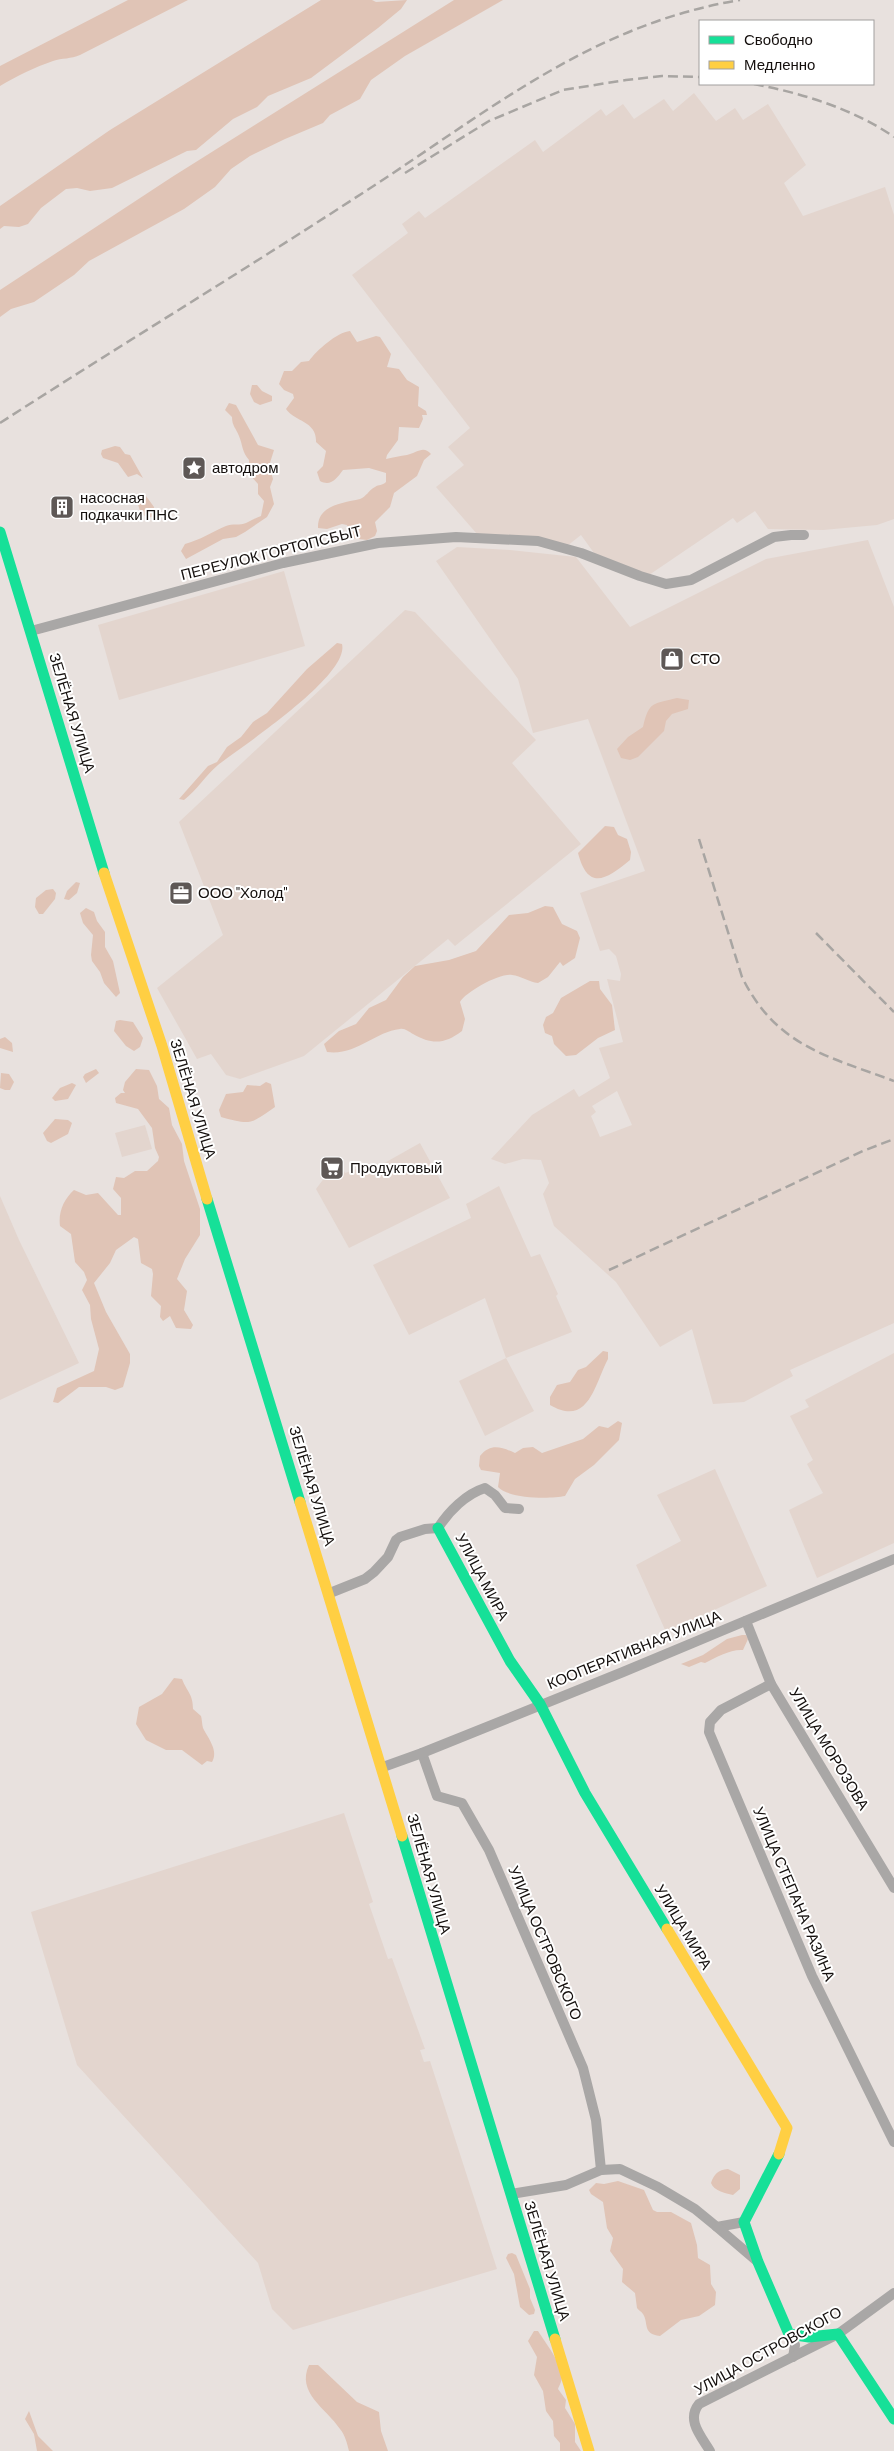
<svg xmlns="http://www.w3.org/2000/svg" width="894" height="2451" viewBox="0 0 894 2451" font-family="Barlow,sans-serif">
<style>
.built{fill:#e3d5ce;fill-rule:evenodd}
.green{fill:#e0c4b6}
.lines{fill:none;stroke-linecap:round;stroke-linejoin:round}
.street{stroke:#a9a7a6;stroke-width:10}
.fast{stroke:#16e098;stroke-width:11}
.slow{stroke:#ffcf43;stroke-width:11}
.rail{stroke:#a8a5a2;stroke-width:2.5;stroke-dasharray:10 5;stroke-linecap:butt}
.labels{text-anchor:middle;stroke-width:4;stroke-linejoin:round;paint-order:stroke}
.poi-label{font-size:15px;fill:#140f0d;stroke:#fff;text-anchor:start}
.street-label{font-size:15px;fill:#140f0d;stroke:#fff}
</style>
<rect width="100%" height="100%" fill="#e8e1de"/>
<!-- built -->
<g class="built">
<path d="M694 93 716 121 735 108 743 120 768 104 806 165 784 183 803 216 885 187 894 215V519L877 525 823 530 768 529 755 511 737 523 733 518 649 575 594 553 581 535 567 546 477 534 436 487 464 465 448 447 470 428 352 275 408 233 402 224 419 211 425 218 535 140 543 152 601 109 606 116 623 104 634 119 664 99 673 111Z"/>
<path d="M868 540 894 607V1323L790 1370 793 1376 744 1402 713 1404 692 1329 660 1347 616 1282 554 1226 543 1194 549 1183 541 1160 523 1159 505 1164 491 1159 532 1115 574 1089 579 1097 610 1078 599 1048 623 1042 607 979 620 981 621 974 616 956 609 949 600 951 580 893 645 871 588 719 533 733 518 679 436 561 457 547 510 550 576 557 630 627 766 559ZM617 1091 632 1125 600 1137 591 1116 596 1112 592 1106Z"/>
<path d="M284 571 305 646 119 700 98 625Z"/>
<path d="M405 610 415 612 536 740 512 763 581 844 455 946 448 939 304 1056 240 1079 226 1075 211 1054 197 1059 157 988 223 935 179 822Z"/>
<path d="M145 1125 152 1149 122 1157 115 1133Z"/>
<path d="M420 1143 450 1198 349 1248 316 1189 325 1177 342 1167 345 1173 369 1165 372 1170Z"/>
<path d="M499 1186 531 1257 540 1254 558 1294 556 1296 572 1332 506 1358 534 1411 485 1436 459 1381 506 1358 485 1298 409 1335 373 1265 471 1218 466 1204Z"/>
<path d="M0 1196 19 1240 79 1363 0 1400Z"/>
<path d="M894 1353V1543L817 1578 789 1510 823 1493 807 1464 813 1460 790 1416 809 1407 805 1400Z"/>
<path d="M715 1469 767 1586 666 1632 636 1565 681 1541 657 1495Z"/>
<path d="M344 1813 373 1902 369 1904 388 1959 392 1958 425 2049 420 2050 424 2062 430 2061 497 2269 293 2330 272 2309 258 2263 77 2065 31 1912Z"/>
</g>
<!-- green -->
<g class="green">
<path d="M128 0H188L80 55C71 59 62 58 53 61 35 67 17 76 0 86V66Z"/>
<path d="M321 0H372L376 2 407 0 401 9 378 28 311 78 268 96 257 107 233 119 196 150 187 151 112 188 90 191 77 188 66 189 41 208 28 224 19 227 4 226 0 229V206L110 130Z"/>
<path d="M454 0H503L405 56 371 80 360 99 330 115 323 123 285 139 250 156 231 169 215 187 184 209 89 261 74 275 34 302 11 309 0 317V290L172 177Z"/>
<path d="M350 331 357 342 376 336 380 337 391 354 387 367 399 369 407 380 419 387 418 406 426 411 427 415H422L423 419 419 428 399 427 398 440 387 455 386 459C394 457 400 456 407 455 417 453 423 445 431 454L424 460 417 476 394 493 390 507 375 522 377 531 375 536 367 540 350 538 347 525 342 524 327 529 318 528C317 505 343 503 360 499 366 497 369 490 375 487 379 484 382 486 386 482V473L369 468 343 470C337 478 331 487 320 481L317 472 323 466 326 451 316 442C317 421 295 422 286 409L294 398 293 394 284 390 279 384 284 371H292L301 362 309 361C316 351 337 332 350 331Z"/>
<path d="M252 385H257L262 391 272 396V401L260 405 254 402 250 394Z"/>
<path d="M229 403 236 405 258 445 274 450 269 466 273 479 270 487 274 504 267 517 245 532 236 537 223 539 186 559 181 551 185 544C200 540 212 532 226 526 232 523 240 526 246 523 251 521 255 518 261 516L264 501 258 494V484L249 474V460C242 452 243 446 239 436 236 428 232 426 232 417L225 410Z"/>
<path d="M115 446 120 447 125 454 130 455 143 478 137 474 128 477 118 463 103 458 101 454 102 450Z"/>
<path d="M138 493 146 496 154 507 155 515 149 518 141 514 136 498Z"/>
<path d="M337 643 342 644C350 676 242 746 218 765 206 775 197 790 184 800L179 799 208 766 217 762 227 747 241 737 253 722 267 713 307 669Z"/>
<path d="M677 698 689 700 688 709 672 714 666 721 664 731 638 757 630 760 621 758 617 749 628 737 643 727C649 701 653 704 677 698Z"/>
<path d="M605 826 614 827 618 835 627 839 631 852 630 860C606 880 588 891 578 853Z"/>
<path d="M76 882 80 883 77 893 69 900 64 899 67 891Z"/>
<path d="M53 889 56 893 55 899 43 914H39L35 907 36 898 46 890Z"/>
<path d="M545 906 553 907 562 924 577 931 580 938 575 958 563 966 560 962 548 977 538 983C529 982 521 976 512 975 499 973 466 992 460 1002L465 1019 462 1031C445 1044 432 1045 413 1034 409 1032 405 1028 400 1029 374 1032 356 1056 327 1052L324 1044 339 1031 356 1024 369 1008 386 1000 403 977 415 966 449 960 476 951 509 915 528 913Z"/>
<path d="M86 908 94 912 97 921 105 932V947L113 961 120 993 116 997 104 983 100 972 92 961 91 955 93 935 83 923 80 913Z"/>
<path d="M590 981H599L600 989 612 1005 615 1030 598 1038 576 1055 566 1056 554 1044 552 1036 545 1033 543 1025 546 1017 553 1013 561 998Z"/>
<path d="M120 1020 133 1022 143 1038 140 1047 134 1051 126 1046 114 1031 116 1021Z"/>
<path d="M5 1037 12 1043 13 1052 0 1048V1039Z"/>
<path d="M96 1069 99 1073 86 1083 83 1077 85 1074Z"/>
<path d="M136 1069 149 1070 157 1086 159 1099 169 1108 172 1125 182 1144 184 1161 200 1209V1235L185 1259 177 1279 187 1291 184 1310 193 1325 191 1329 176 1328 170 1316 163 1321 160 1317 161 1306 151 1296 153 1274 152 1269 141 1263 138 1239 134 1237 116 1250 110 1263 94 1283 106 1312 130 1354V1363L123 1387 115 1390 106 1387H79L58 1403 53 1402 57 1388 94 1371 99 1349 91 1319 90 1305 82 1290 87 1280 84 1272 75 1262 71 1234 60 1226C58 1212 64 1199 74 1190L86 1195 98 1193 118 1215H121V1198L113 1189 116 1177 124 1178 135 1171H147L158 1161 159 1157 155 1148 152 1128 138 1109 116 1103 115 1098 121 1093H125L123 1090 125 1082Z"/>
<path d="M1 1073 9 1074 14 1082 10 1090H5L0 1088Z"/>
<path d="M266 1082 271 1084 275 1107C249 1125 251 1125 221 1117L219 1110 226 1094 243 1092 247 1085 260 1086Z"/>
<path d="M72 1083 76 1085 68 1099 55 1101 52 1098 60 1088Z"/>
<path d="M55 1119 68 1120 72 1123 68 1134 51 1143 47 1141 43 1133Z"/>
<path d="M603 1351 608 1352V1359C595 1383 589 1428 550 1405V1397L557 1385 570 1382 578 1370 586 1367Z"/>
<path d="M618 1421 622 1423 619 1440 594 1465 575 1479 565 1496C550 1499 509 1499 498 1487L500 1473 481 1470 479 1466 480 1456C491 1443 501 1447 515 1453L523 1448 533 1447 542 1453 583 1439 599 1426 608 1428Z"/>
<path d="M742 1635H746L748 1639 743 1650C731 1649 716 1657 705 1663L701 1662 689 1667 681 1664 703 1655 727 1639Z"/>
<path d="M174 1678 182 1679C187 1692 193 1694 193 1709L201 1716C202 1719 202 1725 203 1728 208 1738 219 1751 212 1762L207 1761 202 1765 182 1750H166L146 1740 136 1724 139 1707 162 1694Z"/>
<path d="M728 2169 740 2175V2189L733 2195C725 2193 714 2191 711 2183 714 2174 718 2170 728 2169Z"/>
<path d="M618 2181 644 2190 653 2210 657 2212H671L691 2223 697 2245 698 2258 710 2265 711 2284 716 2292 715 2305 699 2316 681 2320 660 2336C642 2334 649 2323 643 2314 641 2311 638 2310 637 2308L635 2293 622 2282 623 2269 610 2251 613 2238 607 2228 603 2202 591 2194 589 2190 596 2183 604 2184Z"/>
<path d="M512 2253 516 2255 530 2289V2298L535 2310 534 2314 529 2315 520 2307 514 2274 506 2258 508 2254Z"/>
<path d="M534 2331H538C545 2342 562 2364 562 2377 562 2381 559 2386 558 2389L566 2400 565 2408 575 2424V2442L581 2451H560V2443L554 2436 553 2421 546 2411 543 2391 534 2375 537 2357 528 2341Z"/>
<path d="M309 2365H318L357 2402 379 2412 381 2431 388 2451H349C347 2443 345 2435 340 2429 326 2408 296 2393 309 2365Z"/>
<path d="M29 2411 38 2436 53 2451H37L34 2434 25 2419Z"/>
</g>
<g class="lines">
<!-- street -->
<g class="street">
<path d="M31 631 283 563 378 543 456 537 538 541 581 553 640 576 666 584 691 580 774 537 791 535H804"/>
<path d="M330 1593 365 1579 374 1572 388 1557 396 1540 400 1537 425 1529 438 1528C449 1511 466 1494 485 1488L495 1495 505 1508 519 1509"/>
<path d="M746 1621 771 1684 894 1888"/>
<path d="M771 1684 721 1710 710 1722 709 1732 812 1976 894 2142"/>
<path d="M422 1753 437 1796 462 1803 489 1850 583 2068 596 2120 601 2170"/>
<path d="M383 1767 422 1753 623 1672 894 1559"/>
<path d="M511 2194 566 2185 601 2170 620 2169 658 2187 695 2209 717 2227 744 2222"/>
<path d="M717 2227 758 2262"/>
<path d="M789 2334 795 2345 793 2357"/>
<path d="M710 2451C701 2436 686 2420 699 2404L838 2334 894 2293"/>
</g>
<!-- fast -->
<g class="fast">
<path d="M0 532 104 873"/>
<path d="M207 1199 300 1502"/>
<path d="M438 1528 510 1661 540 1704 585 1793 667 1929"/>
<path d="M402 1836 555 2339"/>
<path d="M779 2154 744 2222 758 2262 789 2334 809 2337 838 2334 894 2419"/>
</g>
<!-- slow -->
<g class="slow">
<path d="M104 873 162 1046 207 1199"/>
<path d="M300 1502 402 1836"/>
<path d="M667 1929 787 2128 779 2154"/>
<path d="M555 2339 589 2451"/>
</g>
<!-- rail -->
<g class="rail">
<path d="M754 84C801 93 854 109 894 137"/>
<path d="M405 173 489 121 563 90 626 80 662 76 700 77"/>
<path d="M0 423C124 343 251 266 375 185 494 107 595 24 740 0"/>
<path d="M699 839 742 977C776 1046 827 1056 894 1081"/>
<path d="M816 933 894 1012"/>
<path d="M609 1270 863 1151 894 1139"/>
</g>
</g>
<!-- icons -->
<defs>
<g id="sight-square" transform="scale(1.25)"><rect x="-9" y="-9" width="18" height="18" rx="4" fill="#5e5856" stroke="#fff"/><path d="M0-6L1.8-2.2L6-1.7L2.9 1.2L3.7 5.4L0 3.3L-3.7 5.4L-2.9 1.2L-6-1.7L-1.8-2.2Z" fill="#fff"/></g>
<g id="building-square" transform="scale(1.25)"><rect x="-9" y="-9" width="18" height="18" rx="4" fill="#5e5856" stroke="#fff"/><path d="M-4-6H4V6H1V3H-1V6H-4ZM-2.5-4.3h1.7v1.8h-1.7ZM.8-4.3h1.7v1.8H.8ZM-2.5-1h1.7V.8h-1.7ZM.8-1h1.7V.8H.8Z" fill="#fff"/></g>
<g id="shop-square" transform="scale(1.25)"><rect x="-9" y="-9" width="18" height="18" rx="4" fill="#5e5856" stroke="#fff"/><path d="M-5-2.5h2.3a2.7 3.5 0 0 1 5.4 0H5L5.5 6h-11ZM-1.5-2.5h3a1.5 2.3 0 0 0-3 0Z" fill="#fff"/></g>
<g id="office-square" transform="scale(1.25)"><rect x="-9" y="-9" width="18" height="18" rx="4" fill="#5e5856" stroke="#fff"/><path d="M-6-3h4V-5.5h4V-3h4V5H-6ZM-1-4.5V-3h2v-1.5ZM-6 0V1H6V0Z" fill="#fff"/></g>
<g id="supermarket-square" transform="scale(1.25)"><rect x="-9" y="-9" width="18" height="18" rx="4" fill="#5e5856" stroke="#fff"/><path d="M-6-5.5h2.5l.6 2H6L4.5 2H-2.5L-4.4-4H-6ZM-1.5 3.2a1.3 1.3 0 1 0 .1 0ZM3 3.2a1.3 1.3 0 1 0 .1 0Z" fill="#fff"/></g>
</defs>
<g fill-rule="evenodd">
<use href="#sight-square" x="194" y="468"/>
<use href="#building-square" x="62" y="507"/>
<use href="#shop-square" x="672" y="659"/>
<use href="#office-square" x="181" y="893"/>
<use href="#supermarket-square" x="332" y="1168"/>
</g>
<g class="labels">
<!-- poi labels -->
<g class="poi-label">
<text x="212" y="473">автодром</text>
<text x="80" y="503">насосная<tspan x="80" dy="17">подкачки ПНС</tspan></text>
<text x="690" y="664">СТО</text>
<text x="198" y="898">ООО "Холод"</text>
<text x="350" y="1173">Продуктовый</text>
</g>
<!-- street labels -->
<g class="street-label">
<text transform="translate(271 553) rotate(-14)" y="5">ПЕРЕУЛОК ГОРТОПСБЫТ</text>
<text transform="translate(72 713) rotate(73)" y="5">ЗЕЛЁНАЯ УЛИЦА</text>
<text transform="translate(193 1099) rotate(73)" y="5">ЗЕЛЁНАЯ УЛИЦА</text>
<text transform="translate(312 1486) rotate(73)" y="5">ЗЕЛЁНАЯ УЛИЦА</text>
<text transform="translate(482 1577) rotate(62)" y="5">УЛИЦА МИРА</text>
<text transform="translate(634 1650) rotate(-22)" y="5">КООПЕРАТИВНАЯ УЛИЦА</text>
<text transform="translate(829 1749) rotate(59)" y="5">УЛИЦА МОРОЗОВА</text>
<text transform="translate(429 1874) rotate(74)" y="5">ЗЕЛЁНАЯ УЛИЦА</text>
<text transform="translate(794 1894) rotate(67)" y="5">УЛИЦА СТЕПАНА РАЗИНА</text>
<text transform="translate(683 1927) rotate(59)" y="5">УЛИЦА МИРА</text>
<text transform="translate(545 1943) rotate(67)" y="5">УЛИЦА ОСТРОВСКОГО</text>
<text transform="translate(547 2261) rotate(73)" y="5">ЗЕЛЁНАЯ УЛИЦА</text>
<text transform="translate(768 2351) rotate(-29)" y="5">УЛИЦА ОСТРОВСКОГО</text>
</g>
</g>
<!-- legend -->
<rect x="699" y="20" width="175" height="65" fill="#ffffff" stroke="#a19f9e"/>
<rect x="709" y="36" width="25" height="8" fill="#16e098" stroke="#a19f9e"/>
<text x="744" y="45" font-size="15" fill="#140f0d">Свободно</text>
<rect x="709" y="61" width="25" height="8" fill="#ffcf43" stroke="#a19f9e"/>
<text x="744" y="70" font-size="15" fill="#140f0d">Медленно</text>
</svg>
